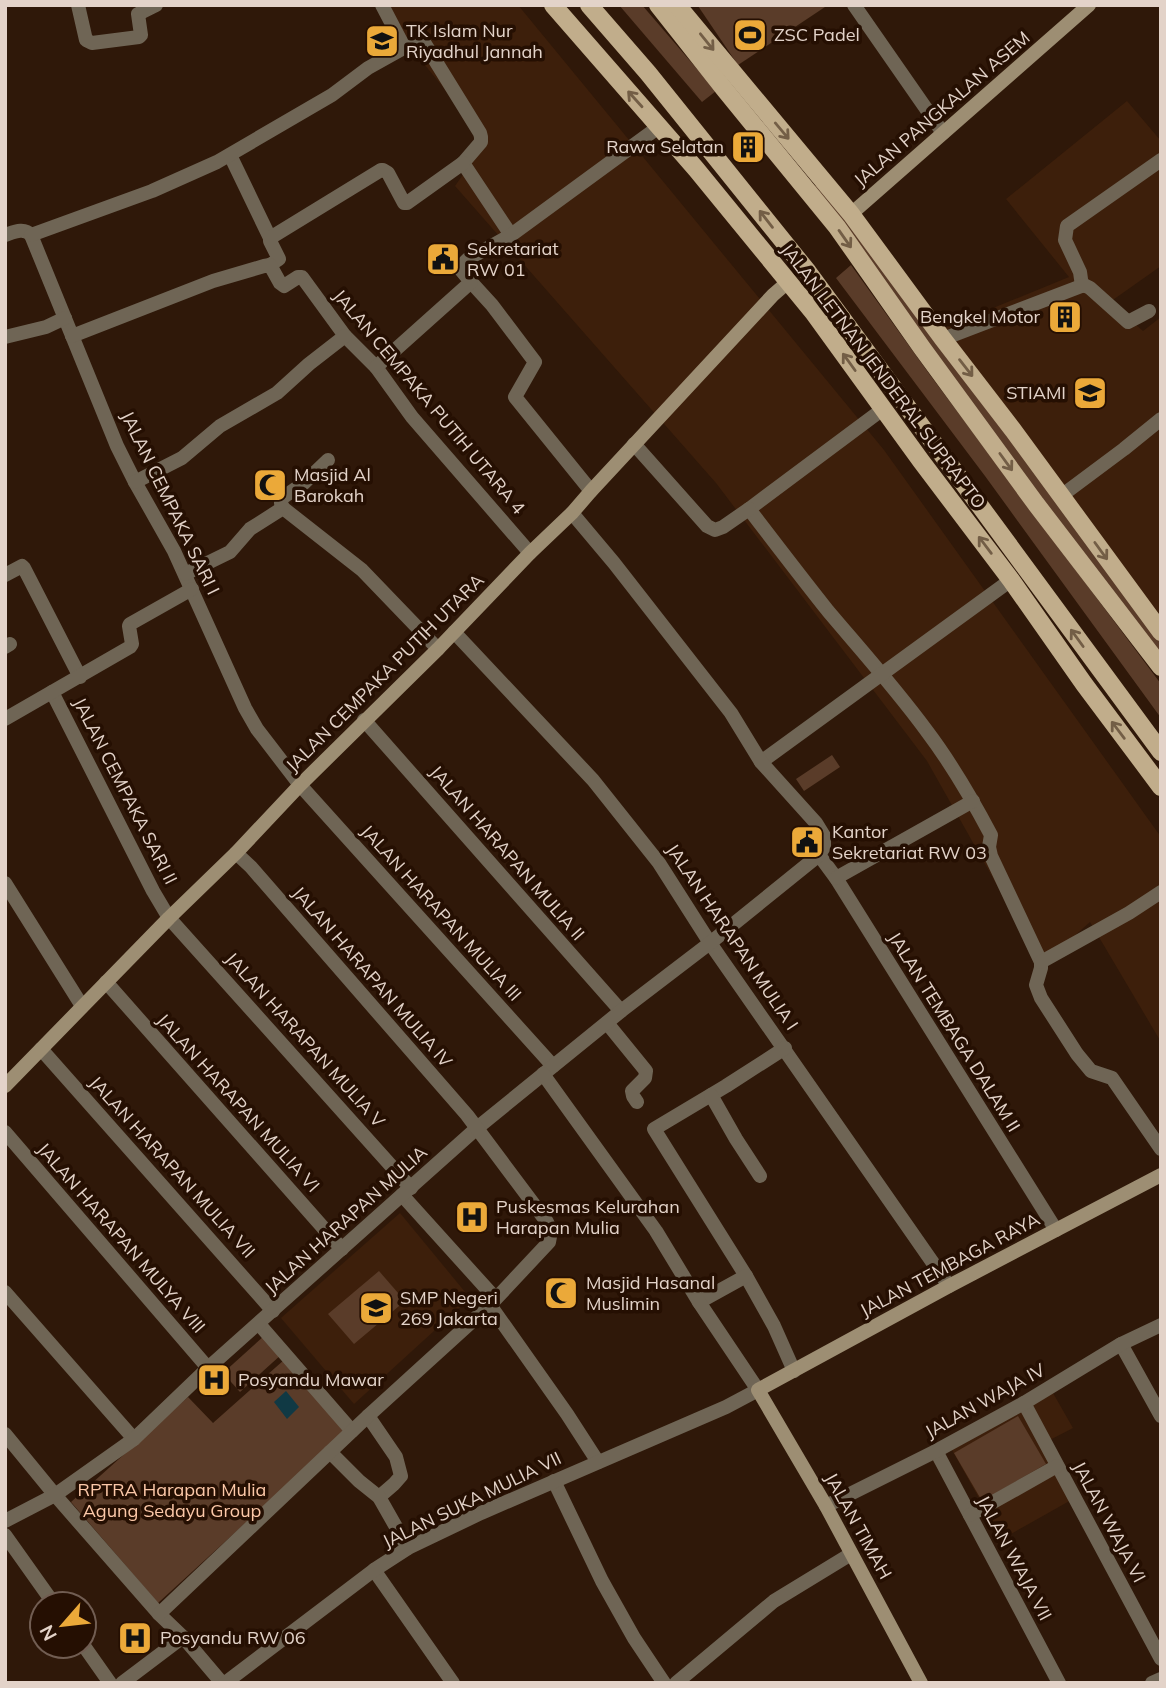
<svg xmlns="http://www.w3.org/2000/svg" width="1166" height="1688" viewBox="0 0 1166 1688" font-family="Mulish,sans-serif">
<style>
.built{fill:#3d1f0b}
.green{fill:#5a3c29}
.water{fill:#103944}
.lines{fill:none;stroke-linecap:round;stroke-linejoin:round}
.street{stroke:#6f6555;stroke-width:14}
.secondary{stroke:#9d8e73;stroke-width:14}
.primary{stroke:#c1ad8b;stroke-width:18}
.oneway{stroke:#735e46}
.labels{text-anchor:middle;stroke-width:7;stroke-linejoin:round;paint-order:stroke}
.poi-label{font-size:18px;fill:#e3d3c9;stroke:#250f02;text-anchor:start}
.street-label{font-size:18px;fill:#e3d3c9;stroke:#250f02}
.park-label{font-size:18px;fill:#fcc8a8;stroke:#250f02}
</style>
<rect width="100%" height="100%" fill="#2f1809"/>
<!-- built -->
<g class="built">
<path d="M375 5H518L884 450 1161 837V1042L1090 922 1042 965 927 761 716 483 455 186 487 140Z"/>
<path d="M1127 101 1161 141V266L1110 302 1143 331 1161 317V617L937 331 1069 277 1006 199Z"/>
<path d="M400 1213 470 1298 354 1404 281 1318Z"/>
<path d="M1053 1393 1073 1428 1044 1443 1073 1499 1002 1539 952 1450Z"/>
</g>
<!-- green -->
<g class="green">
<path d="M619 5H642L716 91 702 102Z"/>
<path d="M699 5H828L738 65 698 6Z"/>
<path d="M823 179 1161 633V668L809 192Z"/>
<path d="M851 265 930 375 1161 684V718L985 476 836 278Z"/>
<path d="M832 755 840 767 804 791 796 779Z"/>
<path d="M379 1271 405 1301 354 1344 328 1314Z"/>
<path d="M265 1335 282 1354 240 1392 223 1373Z"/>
<path d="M284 1360 345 1432 158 1603 71 1502 188 1397 213 1423Z"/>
<path d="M1018 1416 1046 1464 982 1501 954 1453Z"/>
</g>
<!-- water -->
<path class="water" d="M286 1391 299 1407 287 1419 274 1402Z"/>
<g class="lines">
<!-- street -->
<g class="street">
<path d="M78 5 86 40 92 43 139 37 141 35 138 14 156 5"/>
<path d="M382 5 404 47"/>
<path d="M854 5 943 133"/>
<path d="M230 155 270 238"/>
<path d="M5 235C14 232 24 227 31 235L117 446 135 482 174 551 245 708 257 729 300 785 553 1066"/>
<path d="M31 235 152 191 217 162 332 95 368 68 411 44 421 41 425 44 480 133 481 137V142L463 163 511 235"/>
<path d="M270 265 279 259 270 241V238L381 170H383L388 173 404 203H407L463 163"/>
<path d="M471 282 492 305 535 362 515 397 591 491"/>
<path d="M1082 286 1080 272 1065 240 1067 226 1161 160"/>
<path d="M72 336 213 281 264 266 270 265 280 283 284 286 298 277H302L345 336 376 367 412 417 530 553"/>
<path d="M5 337 46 327 65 318"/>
<path d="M943 339 1084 285 1090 288 1128 322 1149 311"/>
<path d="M376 367 471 282 461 270 460 267 468 259 511 235 660 126"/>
<path d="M883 409 749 509C775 543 801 577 828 611 861 650 896 689 926 730 951 763 972 799 991 835L989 847 991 856 1041 962V968L1036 985 1041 998 1077 1054 1091 1071 1112 1078 1161 1149"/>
<path d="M634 444 707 526 715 530 723 527 749 509"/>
<path d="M135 482 182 458 220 426 277 393 309 364 345 336"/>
<path d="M1061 496 1124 449 1161 419"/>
<path d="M283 508 281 503 282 498 304 483 328 460"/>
<path d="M185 574 230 552 250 529 283 508 362 570 438 649"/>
<path d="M5 575 22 566 24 568 80 677"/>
<path d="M454 632 593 780 659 863 710 943 949 1286"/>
<path d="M5 647 10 644"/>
<path d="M52 692 153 891 169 918 411 1188"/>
<path d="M5 719 130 647 132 644 129 626 130 624 192 589"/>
<path d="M364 720 621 1011"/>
<path d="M761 762 1011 580"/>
<path d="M819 855 836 878 1056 1230"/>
<path d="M836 878 973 801"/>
<path d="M5 883 82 1006"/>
<path d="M1041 962 1129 913 1161 892"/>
<path d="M106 982 342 1249"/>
<path d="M607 1023 646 1071 645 1078 632 1091 633 1096 637 1102"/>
<path d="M785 1048 726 1086 654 1129 746 1276 774 1326 794 1371"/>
<path d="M41 1049 273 1311"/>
<path d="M711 1095 736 1139 760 1176"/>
<path d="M5 1132 208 1368"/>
<path d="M402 1195 495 1298"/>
<path d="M5 1292 134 1439"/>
<path d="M699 1302 746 1276"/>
<path d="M490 1305 567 1414 598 1462"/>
<path d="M259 1324 352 1431"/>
<path d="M1121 1344 1161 1416"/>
<path d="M1024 1403 1161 1659"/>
<path d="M368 1416 396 1457 401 1476 394 1484 379 1497"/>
<path d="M5 1434 55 1495 159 1614 183 1637 222 1683"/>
<path d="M936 1451 1059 1683"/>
<path d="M330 1452 359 1481 379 1497 408 1548"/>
<path d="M554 1481 602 1581 634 1638 664 1683"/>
<path d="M826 1506 936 1451 1024 1403 1121 1344 1161 1325"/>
<path d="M970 1515 1057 1466"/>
<path d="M5 1521 55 1495 134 1439 208 1368 477 1128 621 1011 710 943 819 855 824 847V836L816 823 761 762 731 713 614 563 572 513"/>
<path d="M5 1535 54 1604"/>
<path d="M374 1570 453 1683"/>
<path d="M159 1614 368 1416 490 1305 549 1242 551 1231 547 1222 467 1115 251 867 236 853"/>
<path d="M84 1646 110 1683"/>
<path d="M122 1683 183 1637"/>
<path d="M225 1683 374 1570 408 1548 481 1513 726 1407 758 1390 699 1302 656 1231 543 1074"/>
<path d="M676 1683 774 1601 851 1554"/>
<path d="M1152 1683 1161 1679"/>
</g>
<!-- secondary -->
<g class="secondary">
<path d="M851 214 1089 5"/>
<path d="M5 1086 169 918 236 853 300 785 438 649 530 553 572 513 591 491 773 295 788 282"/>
<path d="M921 1683 826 1506 758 1390 949 1286 1161 1175"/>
</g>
<!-- primary -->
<g class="primary">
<path d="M553 5 696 169 813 312 921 461 1011 580 1084 684 1161 787"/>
<path d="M589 5 648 73 808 272 1161 752"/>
<path d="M658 5 725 90 837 227 922 348 1036 504 1161 667"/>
<path d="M677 5 851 214 943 339 1013 430 1161 632"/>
</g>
</g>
<!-- one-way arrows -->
<defs><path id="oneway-shaft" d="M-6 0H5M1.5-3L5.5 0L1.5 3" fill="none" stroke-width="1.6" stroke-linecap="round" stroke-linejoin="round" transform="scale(1.75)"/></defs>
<g class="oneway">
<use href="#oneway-shaft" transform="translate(707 42) rotate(51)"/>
<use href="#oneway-shaft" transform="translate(635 99) rotate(-132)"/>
<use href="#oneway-shaft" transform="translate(782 131) rotate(50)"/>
<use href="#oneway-shaft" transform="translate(766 219) rotate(-128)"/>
<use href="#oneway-shaft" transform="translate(845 239) rotate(55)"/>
<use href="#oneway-shaft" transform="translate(849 362) rotate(-126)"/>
<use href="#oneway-shaft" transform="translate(966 368) rotate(52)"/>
<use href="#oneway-shaft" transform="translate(1006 462) rotate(54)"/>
<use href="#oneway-shaft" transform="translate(985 545) rotate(-127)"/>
<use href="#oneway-shaft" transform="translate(1101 551) rotate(54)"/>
<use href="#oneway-shaft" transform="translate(1077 638) rotate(-126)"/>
<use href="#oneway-shaft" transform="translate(1118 730) rotate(-127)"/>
</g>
<!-- icons -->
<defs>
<g id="stadium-square" transform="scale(1.75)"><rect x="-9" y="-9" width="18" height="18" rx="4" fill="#eba939" stroke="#250f02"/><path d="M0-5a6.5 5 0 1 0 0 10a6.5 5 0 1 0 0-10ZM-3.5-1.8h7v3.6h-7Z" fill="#111"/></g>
<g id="school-square" transform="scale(1.75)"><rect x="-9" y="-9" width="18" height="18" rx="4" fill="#eba939" stroke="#250f02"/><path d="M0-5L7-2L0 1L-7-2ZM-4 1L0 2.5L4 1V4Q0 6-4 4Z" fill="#111"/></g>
<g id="building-square" transform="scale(1.75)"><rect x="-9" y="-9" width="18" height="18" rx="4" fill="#eba939" stroke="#250f02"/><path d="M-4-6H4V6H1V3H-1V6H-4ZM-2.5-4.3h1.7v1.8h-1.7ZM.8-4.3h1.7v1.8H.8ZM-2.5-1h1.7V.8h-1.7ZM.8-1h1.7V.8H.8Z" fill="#111"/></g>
<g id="civic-square" transform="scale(1.75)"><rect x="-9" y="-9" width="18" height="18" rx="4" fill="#eba939" stroke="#250f02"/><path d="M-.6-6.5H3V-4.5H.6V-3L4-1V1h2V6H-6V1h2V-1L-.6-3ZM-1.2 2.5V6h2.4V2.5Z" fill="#111"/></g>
<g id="university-square" transform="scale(1.75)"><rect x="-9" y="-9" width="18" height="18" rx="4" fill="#eba939" stroke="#250f02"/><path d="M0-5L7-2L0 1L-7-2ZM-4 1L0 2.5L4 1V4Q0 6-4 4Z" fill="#111"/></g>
<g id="mosque-square" transform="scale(1.75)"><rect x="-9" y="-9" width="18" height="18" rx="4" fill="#eba939" stroke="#250f02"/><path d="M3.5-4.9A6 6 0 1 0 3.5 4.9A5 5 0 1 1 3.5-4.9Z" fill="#111"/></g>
<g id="hospital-square" transform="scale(1.75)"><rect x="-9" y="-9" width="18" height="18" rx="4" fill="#eba939" stroke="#250f02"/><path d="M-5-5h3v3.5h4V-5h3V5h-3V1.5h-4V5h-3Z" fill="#111"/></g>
</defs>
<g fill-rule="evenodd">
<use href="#stadium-square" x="750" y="35"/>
<use href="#school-square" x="382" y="41"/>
<use href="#building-square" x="748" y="147"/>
<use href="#civic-square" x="443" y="259"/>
<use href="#building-square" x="1065" y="317"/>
<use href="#university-square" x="1090" y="393"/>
<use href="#mosque-square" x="270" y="485"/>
<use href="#civic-square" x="807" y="842"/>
<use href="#hospital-square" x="472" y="1217"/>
<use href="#mosque-square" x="561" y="1293"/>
<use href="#school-square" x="376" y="1308"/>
<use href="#hospital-square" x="214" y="1380"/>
<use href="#hospital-square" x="135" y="1638"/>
</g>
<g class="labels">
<!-- poi labels -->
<g class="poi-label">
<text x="406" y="37">TK Islam Nur<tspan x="406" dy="21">Riyadhul Jannah</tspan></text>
<text x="774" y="41">ZSC Padel</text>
<text x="724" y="153" text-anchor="end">Rawa Selatan</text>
<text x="467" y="255">Sekretariat<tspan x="467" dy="21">RW 01</tspan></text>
<text x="1040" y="323" text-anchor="end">Bengkel Motor</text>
<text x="1066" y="399" text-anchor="end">STIAMI</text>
<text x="294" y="481">Masjid Al<tspan x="294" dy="21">Barokah</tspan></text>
<text x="832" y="838">Kantor<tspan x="832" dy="21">Sekretariat RW 03</tspan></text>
<text x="496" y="1213">Puskesmas Kelurahan<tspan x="496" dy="21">Harapan Mulia</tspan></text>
<text x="586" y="1289">Masjid Hasanal<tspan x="586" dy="21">Muslimin</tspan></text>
<text x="400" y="1304">SMP Negeri<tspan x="400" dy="21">269 Jakarta</tspan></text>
<text x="238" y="1386">Posyandu Mawar</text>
<text x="160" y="1644">Posyandu RW 06</text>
</g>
<!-- street labels -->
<g class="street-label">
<text transform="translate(942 109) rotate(-41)" y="6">JALAN PANGKALAN ASEM</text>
<text transform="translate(883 376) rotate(53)" y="6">JALAN LETNAN JENDERAL SUPRAPTO</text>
<text transform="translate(429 402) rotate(50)" y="6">JALAN CEMPAKA PUTIH UTARA 4</text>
<text transform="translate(170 503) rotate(64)" y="6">JALAN CEMPAKA SARI I</text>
<text transform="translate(385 673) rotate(-45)" y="6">JALAN CEMPAKA PUTIH UTARA</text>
<text transform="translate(125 791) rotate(63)" y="6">JALAN CEMPAKA SARI II</text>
<text transform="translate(507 853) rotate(49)" y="6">JALAN HARAPAN MULIA II</text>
<text transform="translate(441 913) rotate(48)" y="6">JALAN HARAPAN MULIA III</text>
<text transform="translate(732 937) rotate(56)" y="6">JALAN HARAPAN MULIA I</text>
<text transform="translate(372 977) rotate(49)" y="6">JALAN HARAPAN MULIA IV</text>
<text transform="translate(954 1032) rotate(58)" y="6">JALAN TEMBAGA DALAM II</text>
<text transform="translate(305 1040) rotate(48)" y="6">JALAN HARAPAN MULIA V</text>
<text transform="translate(238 1103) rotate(48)" y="6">JALAN HARAPAN MULIA VI</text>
<text transform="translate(172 1167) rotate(48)" y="6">JALAN HARAPAN MULIA VII</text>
<text transform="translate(346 1220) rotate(-42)" y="6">JALAN HARAPAN MULIA</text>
<text transform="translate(121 1238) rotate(49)" y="6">JALAN HARAPAN MULYA VIII</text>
<text transform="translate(950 1265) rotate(-28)" y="6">JALAN TEMBAGA RAYA</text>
<text transform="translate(985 1401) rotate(-29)" y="6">JALAN WAJA IV</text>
<text transform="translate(472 1500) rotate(-26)" y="6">JALAN SUKA MULIA VII</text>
<text transform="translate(1109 1522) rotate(62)" y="6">JALAN WAJA VI</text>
<text transform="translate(858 1526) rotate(61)" y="6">JALAN TIMAH</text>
<text transform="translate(1014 1558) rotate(62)" y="6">JALAN WAJA VII</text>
</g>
<!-- park labels -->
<g class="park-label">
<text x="172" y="1496">RPTRA Harapan Mulia<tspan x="172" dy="21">Agung Sedayu Group</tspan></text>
</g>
</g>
<!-- border -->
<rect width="1166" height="1688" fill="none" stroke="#e3d3c9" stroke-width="14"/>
<!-- north arrow -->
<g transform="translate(63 1625) rotate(242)"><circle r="33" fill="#250f02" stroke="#715d52" stroke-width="2"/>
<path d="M0-5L12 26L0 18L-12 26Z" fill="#eba939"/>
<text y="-10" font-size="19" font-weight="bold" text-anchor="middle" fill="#e3d3c9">N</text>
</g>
</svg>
